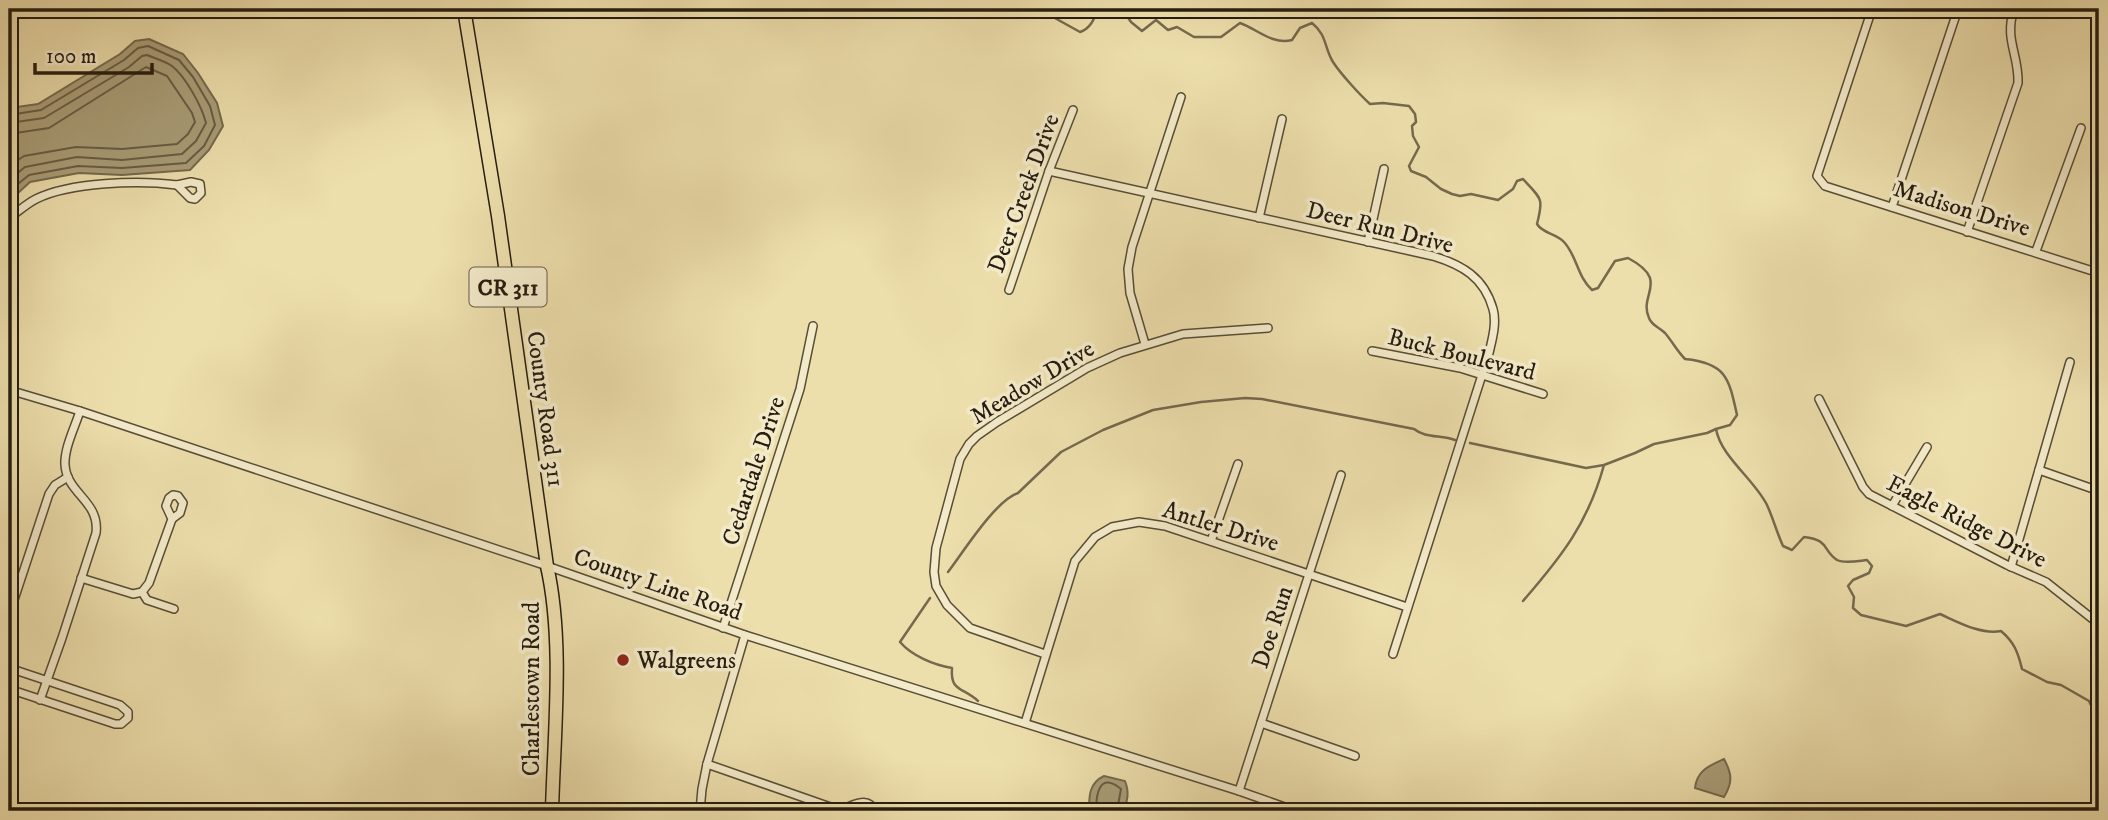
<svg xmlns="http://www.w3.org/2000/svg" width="2108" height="820" viewBox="0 0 2108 820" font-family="'IM FELL DW Pica',serif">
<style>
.water{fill:#a99d77;stroke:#75694e;stroke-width:2}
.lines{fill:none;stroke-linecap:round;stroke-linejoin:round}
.shore{stroke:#685c44;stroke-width:2}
.stream{stroke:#75694e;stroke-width:2.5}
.minor-casing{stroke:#584d37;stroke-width:10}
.primary-casing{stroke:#261c10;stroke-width:15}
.minor{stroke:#f3eac9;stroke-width:7}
.primary{stroke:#eddfac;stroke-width:12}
.poi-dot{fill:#8f2418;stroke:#f3eac9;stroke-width:2.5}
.labels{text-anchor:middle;stroke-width:7;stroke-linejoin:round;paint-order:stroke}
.shield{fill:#f3eac9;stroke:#645a48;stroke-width:2}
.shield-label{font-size:23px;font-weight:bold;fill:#261c10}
.street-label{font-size:24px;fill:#261c10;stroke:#f3eac9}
.poi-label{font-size:24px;fill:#261c10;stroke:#f3eac9;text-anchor:start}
</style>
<rect width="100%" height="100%" fill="#eddfac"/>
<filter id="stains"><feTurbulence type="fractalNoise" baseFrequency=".00286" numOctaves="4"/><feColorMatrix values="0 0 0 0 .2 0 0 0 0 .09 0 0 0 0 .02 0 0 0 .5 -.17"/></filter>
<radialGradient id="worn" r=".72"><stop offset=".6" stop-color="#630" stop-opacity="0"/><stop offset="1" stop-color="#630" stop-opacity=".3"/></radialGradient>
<!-- water -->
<g class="water">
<path d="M149 39 183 54 198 73 217 103 223 126 209 150 190 170 122 175 79 173 30 182 18 193 11 210 9 209V108L38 104 120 54 135 41Z"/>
<path d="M1724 759C1732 774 1733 782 1724 797L1695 788C1697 770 1709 766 1724 759Z"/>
<path d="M1104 776 1125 781C1129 791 1128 802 1122 811H1089C1089 796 1089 783 1104 776Z"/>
</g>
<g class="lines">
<!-- shore -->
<g class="shore">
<path d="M9 115 41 110 124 60 138 48 148 46 179 60 193 77 210 106 215 125 204 146 186 163 122 168 78 166 29 175 13 188 9 196"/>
<path d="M9 123 44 118 129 67 142 56 147 55C154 58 165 61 172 66 186 77 202 107 206 123L196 141 182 154 122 160 77 157 25 167 9 180"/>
<path d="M9 134 49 128 146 67 167 76 192 113 195 122 188 134 177 144 122 149 76 147 24 156 9 166"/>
<path d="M1096 811C1096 795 1099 771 1121 789L1117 811"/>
</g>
<!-- stream -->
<g class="stream">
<path d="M990 9H998"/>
<path d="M1024 9 1037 16 1053 17 1080 32C1091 28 1094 19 1098 9"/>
<path d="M1122 9 1131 22 1142 31 1156 20 1168 30 1177 27 1194 37H1221L1240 23C1257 29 1272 45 1292 40L1300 28 1312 23C1327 35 1324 47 1333 62 1340 73 1360 95 1370 104L1383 103 1409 106 1415 114 1416 122 1412 126 1413 136 1419 147 1409 166 1411 171 1426 177 1441 189 1452 194 1460 196 1471 194 1498 200 1513 189 1517 181 1523 179C1541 199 1544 197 1537 224 1543 234 1556 233 1564 242 1577 256 1577 276 1592 290L1598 288 1615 261 1628 258C1671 281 1638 294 1649 318 1652 326 1659 327 1665 333 1672 341 1677 351 1685 359 1726 363 1729 378 1737 415L1730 425 1716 429C1721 457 1754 479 1767 505 1773 518 1777 533 1783 546L1792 550 1804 537C1830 540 1822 550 1837 560 1845 564 1858 561 1867 560L1872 566 1869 573 1853 580 1848 586 1854 597 1853 608 1861 615 1906 626 1940 614C1958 622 1981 635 2001 631 2014 642 2018 652 2022 669L2047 682 2061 685 2089 701 2099 722"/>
<path d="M1470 443 1586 468 1604 465 1635 453 1654 444 1707 433 1716 429"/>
<path d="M948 572C964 551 995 501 1018 493L1061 452 1103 430 1153 410 1201 402 1245 398 1262 399 1414 429C1425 438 1441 435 1455 440"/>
<path d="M930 598 900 642C912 656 934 665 952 668 950 692 963 687 978 701"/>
<path d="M1523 601C1562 556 1588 523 1604 465"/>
</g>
<!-- minor casing -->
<g class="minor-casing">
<g id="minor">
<path d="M1872 9 1817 176 1825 186 2099 273"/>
<path d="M1049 171 1433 256C1462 265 1484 277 1493 309 1497 323 1492 340 1489 353L1393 654"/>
<path d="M191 182 200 184 201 193 195 199 190 198 177 185Z"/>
<path d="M1892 207 1958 9"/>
<path d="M9 218C18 212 26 204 36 199 70 182 139 180 177 185"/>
<path d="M1259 218 1282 119"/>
<path d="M1967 232 2018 83C2019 54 2004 40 2014 9"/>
<path d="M1368 242 1384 169"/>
<path d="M2036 251 2081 128"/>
<path d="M1009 290 1049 171 1073 110"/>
<path d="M1145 344 1130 293 1128 269 1132 247 1181 97"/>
<path d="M1372 351 1460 368 1543 394"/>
<path d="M9 390 80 411 547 566 745 635 1239 791 1296 811"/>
<path d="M1819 399 1863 487 1869 494 2007 565 2046 582 2099 624"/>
<path d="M2039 470 2099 491"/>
<path d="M173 495 178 496 183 503 180 513 172 519 166 506 169 498Z"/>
<path d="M1892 506 1927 447"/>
<path d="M1211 541 1238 464"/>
<path d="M2011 567 2070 362"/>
<path d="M81 578 133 594 142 592 149 583 172 519"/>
<path d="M142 592 147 600 174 609"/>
<path d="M9 615 49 494 55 485 68 477"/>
<path d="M723 628 800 389 813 326"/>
<path d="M1045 654 970 628 947 605 936 586 934 572 936 548 960 459 969 444 977 436 997 422 1087 368 1120 353 1183 334 1268 328"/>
<path d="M9 668 120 705 128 712V718L121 724H115L9 689"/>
<path d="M40 700 62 638 96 533C100 501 67 494 65 465 64 448 75 427 80 411"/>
<path d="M1025 723 1075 561 1095 537 1112 527 1139 522 1165 526 1407 607"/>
<path d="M1261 723 1355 756"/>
<path d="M707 764 839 810"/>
<path d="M1239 791 1341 475"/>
<path d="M700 811 702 789 707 764 745 635"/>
<path d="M841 811 839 810C854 806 866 795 876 811"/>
</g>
</g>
<!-- primary casing -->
<g class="primary-casing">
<path id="primary" d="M464 9 498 216 547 566C564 641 554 734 552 811"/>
</g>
<!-- minor -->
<use href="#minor" class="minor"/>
<!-- primary -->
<use href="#primary" class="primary"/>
</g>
<!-- markers -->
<circle class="poi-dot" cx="623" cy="660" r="7"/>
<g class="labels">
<!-- shield labels -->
<rect class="shield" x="469.5" y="267.5" width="77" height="39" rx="5"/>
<g class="shield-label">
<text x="508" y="295">CR 311</text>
</g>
<!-- street labels -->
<g class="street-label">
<text transform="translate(1023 193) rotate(-70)" y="8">Deer Creek Drive</text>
<text transform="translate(1962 208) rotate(17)" y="8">Madison Drive</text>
<text transform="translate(1380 227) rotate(14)" y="8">Deer Run Drive</text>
<text transform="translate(1462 354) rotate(14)" y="8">Buck Boulevard</text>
<text transform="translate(1032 382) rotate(-31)" y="8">Meadow Drive</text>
<text transform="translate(546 409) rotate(82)" y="8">County Road 311</text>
<text transform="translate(753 471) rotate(-72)" y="8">Cedardale Drive</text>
<text transform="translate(1967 521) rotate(27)" y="8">Eagle Ridge Drive</text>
<text transform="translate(1221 526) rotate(17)" y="8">Antler Drive</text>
<text transform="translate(658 584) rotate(19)" y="8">County Line Road</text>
<text transform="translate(1272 627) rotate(-72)" y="8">Doe Run</text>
<text transform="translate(531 689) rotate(-90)" y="8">Charlestown Road</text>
</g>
<!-- poi labels -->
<g class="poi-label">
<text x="637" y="668">Walgreens</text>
</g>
</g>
<!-- margin -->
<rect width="2108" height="820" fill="none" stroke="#eddfac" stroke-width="35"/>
<rect x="10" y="10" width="2087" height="799" fill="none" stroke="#261c10" stroke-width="3.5"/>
<rect x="18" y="18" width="2073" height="785" fill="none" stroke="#261c10" stroke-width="2"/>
<!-- scale -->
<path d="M35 63v10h117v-10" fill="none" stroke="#261c10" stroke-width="3.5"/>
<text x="46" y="63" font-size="21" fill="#261c10" stroke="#f3eac9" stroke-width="5" paint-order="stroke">100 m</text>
<rect width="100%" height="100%" filter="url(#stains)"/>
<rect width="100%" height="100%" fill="url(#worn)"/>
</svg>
